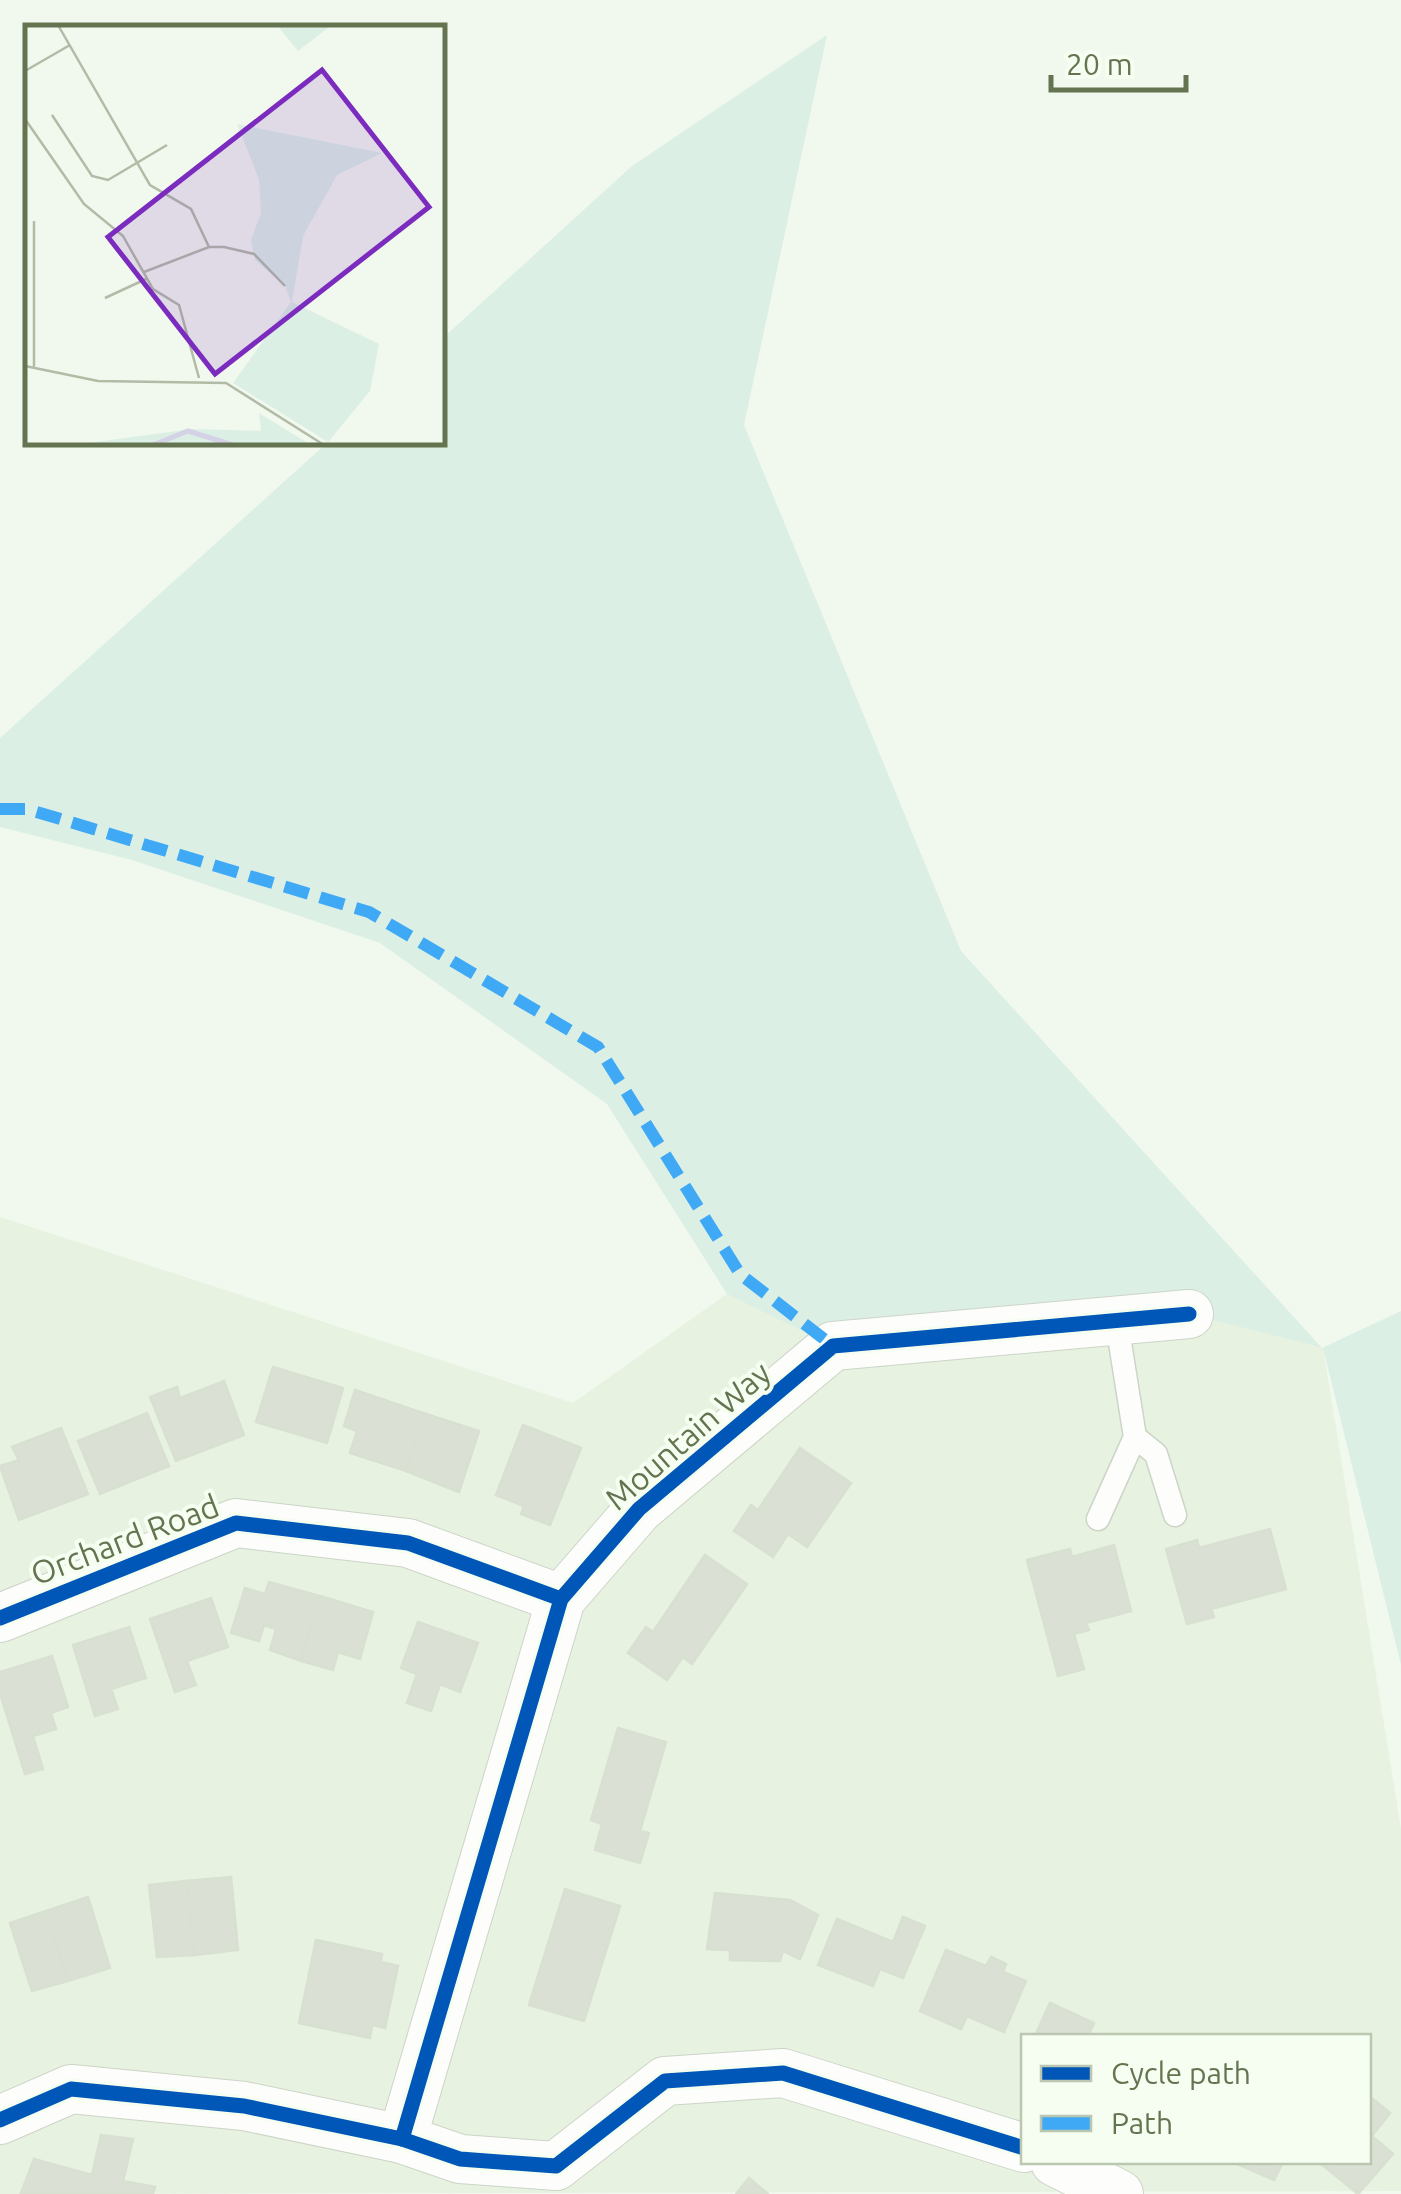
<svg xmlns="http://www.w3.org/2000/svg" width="1401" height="2194" viewBox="0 0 1401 2194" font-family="Ubuntu,sans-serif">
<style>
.residential{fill:#e7f2e0;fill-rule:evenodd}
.green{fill:#dcefe5}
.building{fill:#dae1d4;stroke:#d8e0d1;stroke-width:2.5}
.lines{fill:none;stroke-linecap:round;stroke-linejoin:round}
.lane-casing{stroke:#cdd4c8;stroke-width:25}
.street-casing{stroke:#cdd4c8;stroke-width:50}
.lane{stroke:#fdfefc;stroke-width:22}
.street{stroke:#fdfefc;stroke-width:48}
.quiet{stroke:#3fa9f5;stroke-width:12;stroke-dasharray:25 12;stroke-linecap:butt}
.cycleway-casing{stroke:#f5fef1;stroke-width:21}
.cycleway{stroke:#0057b8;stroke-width:15}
.labels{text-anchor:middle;stroke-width:8;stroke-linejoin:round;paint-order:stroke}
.street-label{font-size:32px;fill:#657450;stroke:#f5fef1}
.inset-river{fill:none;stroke:#d4d2e6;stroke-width:5}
.inset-road{fill:none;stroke:#b1bba6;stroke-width:2.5}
.view{fill:#7b2cbf;fill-opacity:0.15;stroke:#7b2cbf;stroke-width:5}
.inset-edge{fill:none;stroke:#657450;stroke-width:5}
</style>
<rect width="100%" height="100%" fill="#f1f8ee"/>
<!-- residential -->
<path class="residential" d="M0 1217 573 1403 727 1294 877 1368 1189 1314 1323 1348 1401 1829V2191L0 2194ZM1024 2036H1368V2162H1024Z"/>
<!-- green -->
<path class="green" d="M827 35 744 425 961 951 1322 1348 1401 1311V1665L1323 1348 1189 1314 877 1368 727 1294 607 1104 380 943 132 860 0 827V738L327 443 442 442 443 338 632 166Z"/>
<!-- building -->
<g class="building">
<path d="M273 1367 343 1388 327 1443 256 1422Z"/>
<path d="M224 1381 244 1435 176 1461 150 1397 177 1387 180 1398Z"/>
<path d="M355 1390 426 1414 406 1471 350 1453 357 1431 344 1426Z"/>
<path d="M147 1413 169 1466 100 1494 78 1441Z"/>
<path d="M426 1414 479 1431 459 1492 406 1471Z"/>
<path d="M523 1425 581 1448 550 1525 521 1514 524 1506 496 1495Z"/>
<path d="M61 1428 88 1494 19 1520 0 1466 19 1460 12 1447Z"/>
<path d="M800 1448 851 1483 807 1547 788 1534 773 1557 734 1531 751 1505 758 1510Z"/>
<path d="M1270 1529 1286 1589 1211 1609 1214 1617 1187 1624 1166 1549 1197 1540 1199 1548Z"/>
<path d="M1114 1545 1131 1611 1086 1623 1089 1630 1074 1634 1084 1669 1058 1676 1027 1560 1070 1549 1072 1557Z"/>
<path d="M705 1555 747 1584 692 1664 683 1657 667 1680 628 1653 646 1627 653 1632Z"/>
<path d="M269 1582 320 1596 301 1661 270 1650 276 1629 264 1625 259 1641 231 1633 245 1588 265 1594Z"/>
<path d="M320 1596 373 1612 360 1659 338 1652 333 1670 301 1661Z"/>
<path d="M211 1598 228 1647 187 1661 196 1685 175 1692 150 1619Z"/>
<path d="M418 1622 478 1643 460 1692 440 1684 431 1711 407 1703 417 1674 401 1668Z"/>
<path d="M129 1627 146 1678 111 1689 118 1709 95 1716 73 1645Z"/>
<path d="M52 1656 68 1707 51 1713 56 1729 33 1736 43 1769 25 1774 0 1693V1672Z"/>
<path d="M618 1728 666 1742 640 1831 649 1833 640 1863 595 1850 602 1824 591 1820Z"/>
<path d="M231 1877 238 1950 194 1955 187 1881Z"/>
<path d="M187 1881 194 1955 157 1957 149 1885Z"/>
<path d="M565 1889 620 1906 584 2021 529 2005Z"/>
<path d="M715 1893 790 1900 818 1915 800 1959 783 1951 780 1961 730 1960V1950L707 1949Z"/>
<path d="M88 1897 110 1968 68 1981 46 1911Z"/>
<path d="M46 1911 68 1981 32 1991 10 1923Z"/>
<path d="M903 1917 925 1926 903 1978 880 1969 873 1986 818 1965 837 1919 893 1942Z"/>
<path d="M316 1940 382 1954 381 1962 398 1966 385 2028 372 2025 370 2038 299 2023Z"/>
<path d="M946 1950 986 1966 991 1957 1006 1964 1003 1972 1026 1981 1004 2032 967 2016 961 2029 920 2011Z"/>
<path d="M1050 2003 1094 2023 1088 2036H1035Z"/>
<path d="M1368 2095 1390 2113 1372 2136 1393 2154 1358 2194 1319 2162H1368Z"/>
<path d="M101 2135 133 2139 123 2181 155 2187 153 2194 21 2193 34 2159 92 2175Z"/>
<path d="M1233 2162H1283L1274 2180Z"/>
<path d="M749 2178 768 2194H736Z"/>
</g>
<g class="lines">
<!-- lane casing -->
<g class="lane-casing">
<g id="lane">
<path d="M1117 1324 1135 1437"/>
<path d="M1098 1519 1135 1437 1156 1454 1175 1515"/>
</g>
</g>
<!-- street casing -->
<g class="street-casing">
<g id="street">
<path d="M0 1618 236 1523 408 1543 561 1599"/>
<path d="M0 2120 71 2089 244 2106 402 2139 460 2159 556 2166 665 2081 783 2073 1024 2148"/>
<path d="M402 2139 561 1599 639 1509 833 1346 1189 1314"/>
<path d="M1055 2162 1119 2194"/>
</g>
</g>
<!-- lane -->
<use href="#lane" class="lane"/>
<!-- street -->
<use href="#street" class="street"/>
<!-- quiet -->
<path class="quiet" d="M0 809H27L369 912 598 1047 740 1274 833 1346"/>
<!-- cycleway casing -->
<g class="cycleway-casing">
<g id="cycleway">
<path d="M0 1618 236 1523 408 1543 561 1599"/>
<path d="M0 2120 71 2089 244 2106 402 2139 460 2159 556 2166 665 2081 783 2073 1024 2148"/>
<path d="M402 2139 561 1599 639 1509 833 1346 1189 1314"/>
</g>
</g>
<!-- cycleway -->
<use href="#cycleway" class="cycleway"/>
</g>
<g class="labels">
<!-- street labels -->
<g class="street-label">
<text transform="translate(688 1436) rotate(-41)" y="11">Mountain Way</text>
<text transform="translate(125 1540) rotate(-21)" y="11">Orchard Road</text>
</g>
</g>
<!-- overview -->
<g transform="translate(25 25)">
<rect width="420" height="420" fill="#f1f8ee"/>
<path d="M252 0H307L273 26ZM212 99 357 128 312 150 278 211 267 277 354 319 345 366 303 417 208 358 266 277 260 261 230 235 226 215 236 188 234 154ZM234 388 286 420H49L166 404 236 406Z" fill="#dcefe5"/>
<path class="inset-river" d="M128 420 163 406 208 420"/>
<path class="inset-road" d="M33 0 125 160 166 184 184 222M0 46 45 20M27 90 67 151 83 155 142 120M0 94 59 179 98 211 128 264 154 280 174 353M9 196V343M119 247 184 222H199L229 229 260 261M80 273 121 254M0 341 73 356 201 358 299 420"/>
<path class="view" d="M297 45 404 182 190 349 83 212Z"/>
<rect width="420" height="420" class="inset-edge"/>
</g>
<!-- legend -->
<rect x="1021" y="2034" width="350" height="130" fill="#f5fef1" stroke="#bbc7b1" stroke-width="2.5"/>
<rect x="1041" y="2066" width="50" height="15" fill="#0057b8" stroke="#bbc7b1" stroke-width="2.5"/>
<text x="1111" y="2084" font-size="30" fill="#657450">Cycle path</text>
<rect x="1041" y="2116" width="50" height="15" fill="#3fa9f5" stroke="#bbc7b1" stroke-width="2.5"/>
<text x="1111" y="2134" font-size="30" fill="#657450">Path</text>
<!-- scale -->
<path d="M1051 75v15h135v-15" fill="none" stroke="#657450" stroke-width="5"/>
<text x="1066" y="75" font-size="30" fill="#657450" stroke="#f5fef1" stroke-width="8" paint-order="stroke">20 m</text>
</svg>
